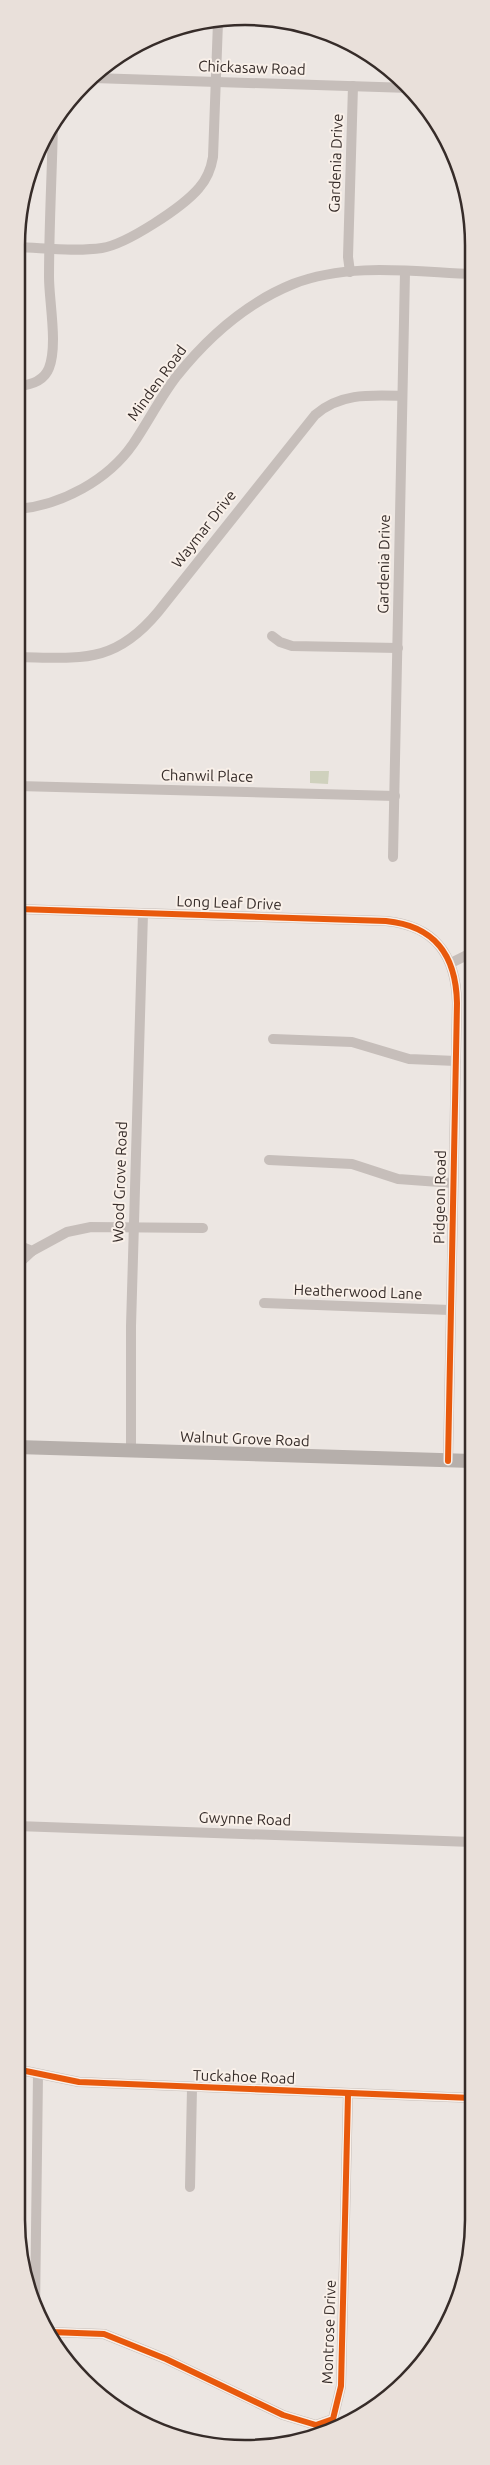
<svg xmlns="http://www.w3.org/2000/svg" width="490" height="2465" viewBox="0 0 490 2465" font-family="Ubuntu,sans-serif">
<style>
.green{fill:#cfd1bd}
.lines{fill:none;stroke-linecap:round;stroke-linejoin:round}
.street{stroke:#c6beba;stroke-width:10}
.secondary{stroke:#b6afab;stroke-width:14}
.cycleway-casing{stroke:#f9f0e9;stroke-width:9}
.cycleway{stroke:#e8590c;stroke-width:6}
.labels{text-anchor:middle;stroke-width:4;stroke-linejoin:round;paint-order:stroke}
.street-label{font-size:15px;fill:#362c29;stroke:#f9f0e9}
.rim{fill:none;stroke:#362c29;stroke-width:2.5}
</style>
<rect width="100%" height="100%" fill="#ece6e2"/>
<!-- green -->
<path class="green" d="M310 771H329L328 784 310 783Z"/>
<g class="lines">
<!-- street -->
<g class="street">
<path d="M93 78 410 88"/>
<path d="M18 247C45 248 75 252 102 248 127 244 183 207 199 188 207 179 211 169 213 157L218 22"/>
<path d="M350 272 348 257 353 86"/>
<path d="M18 386C31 385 44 381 49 368 58 345 49 301 49 277 49 226 52 174 53 123"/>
<path d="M18 509C62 505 108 480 133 444 148 422 160 398 176 377 207 338 246 303 293 284 349 262 415 272 473 274"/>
<path d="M272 636 280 642 292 646 398 648"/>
<path d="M18 657C80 658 114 665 158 612L315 415C340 393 370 395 402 396"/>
<path d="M18 786 395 796"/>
<path d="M393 857 405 272"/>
<path d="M18 909 386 921C436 926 456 956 457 1003L448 1461"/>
<path d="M451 963 473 952"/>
<path d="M273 1039 352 1042 409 1059 456 1061"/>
<path d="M269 1160 352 1164 398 1179 453 1183"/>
<path d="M17 1245 32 1251 67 1232 91 1227 203 1228"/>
<path d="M17 1265 32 1251"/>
<path d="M264 1303 450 1310"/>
<path d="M131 1451V1326L143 913"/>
<path d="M17 1826 472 1842"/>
<path d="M16 2069 79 2082 472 2098"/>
<path d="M190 2187 192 2088"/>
<path d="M35 2310 38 2074"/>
<path d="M50 2332 104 2334 166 2359 283 2415 316 2425 333 2419 341 2386 348 2094"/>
</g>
<!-- secondary -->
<path class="secondary" d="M17 1447 472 1461"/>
<!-- cycleway casing -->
<g class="cycleway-casing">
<g id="cycleway">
<path d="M18 909 386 921C436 926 456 956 457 1003L448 1461"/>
<path d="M16 2069 79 2082 472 2098"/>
<path d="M50 2332 104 2334 166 2359 283 2415 316 2425 333 2419 341 2386 348 2094"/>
</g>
</g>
<!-- cycleway -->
<use href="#cycleway" class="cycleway"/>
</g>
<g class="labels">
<!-- street labels -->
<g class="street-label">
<text transform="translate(252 68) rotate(2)" y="5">Chickasaw Road</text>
<text transform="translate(336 163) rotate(-88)" y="5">Gardenia Drive</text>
<text transform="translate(157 383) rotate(-54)" y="5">Minden Road</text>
<text transform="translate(204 529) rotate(-52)" y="5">Waymar Drive</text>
<text transform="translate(384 564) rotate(-89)" y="5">Gardenia Drive</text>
<text transform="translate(207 776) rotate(1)" y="5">Chanwil Place</text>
<text transform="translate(229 903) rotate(2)" y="5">Long Leaf Drive</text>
<text transform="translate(120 1182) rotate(-88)" y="5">Wood Grove Road</text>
<text transform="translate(440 1197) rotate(-89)" y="5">Pidgeon Road</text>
<text transform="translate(358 1292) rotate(2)" y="5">Heatherwood Lane</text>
<text transform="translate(245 1439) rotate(2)" y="5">Walnut Grove Road</text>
<text transform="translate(245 1819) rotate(2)" y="5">Gwynne Road</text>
<text transform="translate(244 2077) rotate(2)" y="5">Tuckahoe Road</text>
<text transform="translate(329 2332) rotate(-88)" y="5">Montrose Drive</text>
</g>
</g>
<!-- crop -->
<path d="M0 0H490V2465H0ZM245 25H245A220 220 0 0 1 465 245V2220A220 220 0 0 1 245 2440H245A220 220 0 0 1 25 2220V245A220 220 0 0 1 245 25Z" fill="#e9e0da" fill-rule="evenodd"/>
<path class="rim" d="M245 25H245A220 220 0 0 1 465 245V2220A220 220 0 0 1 245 2440H245A220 220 0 0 1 25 2220V245A220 220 0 0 1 245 25Z"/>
</svg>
